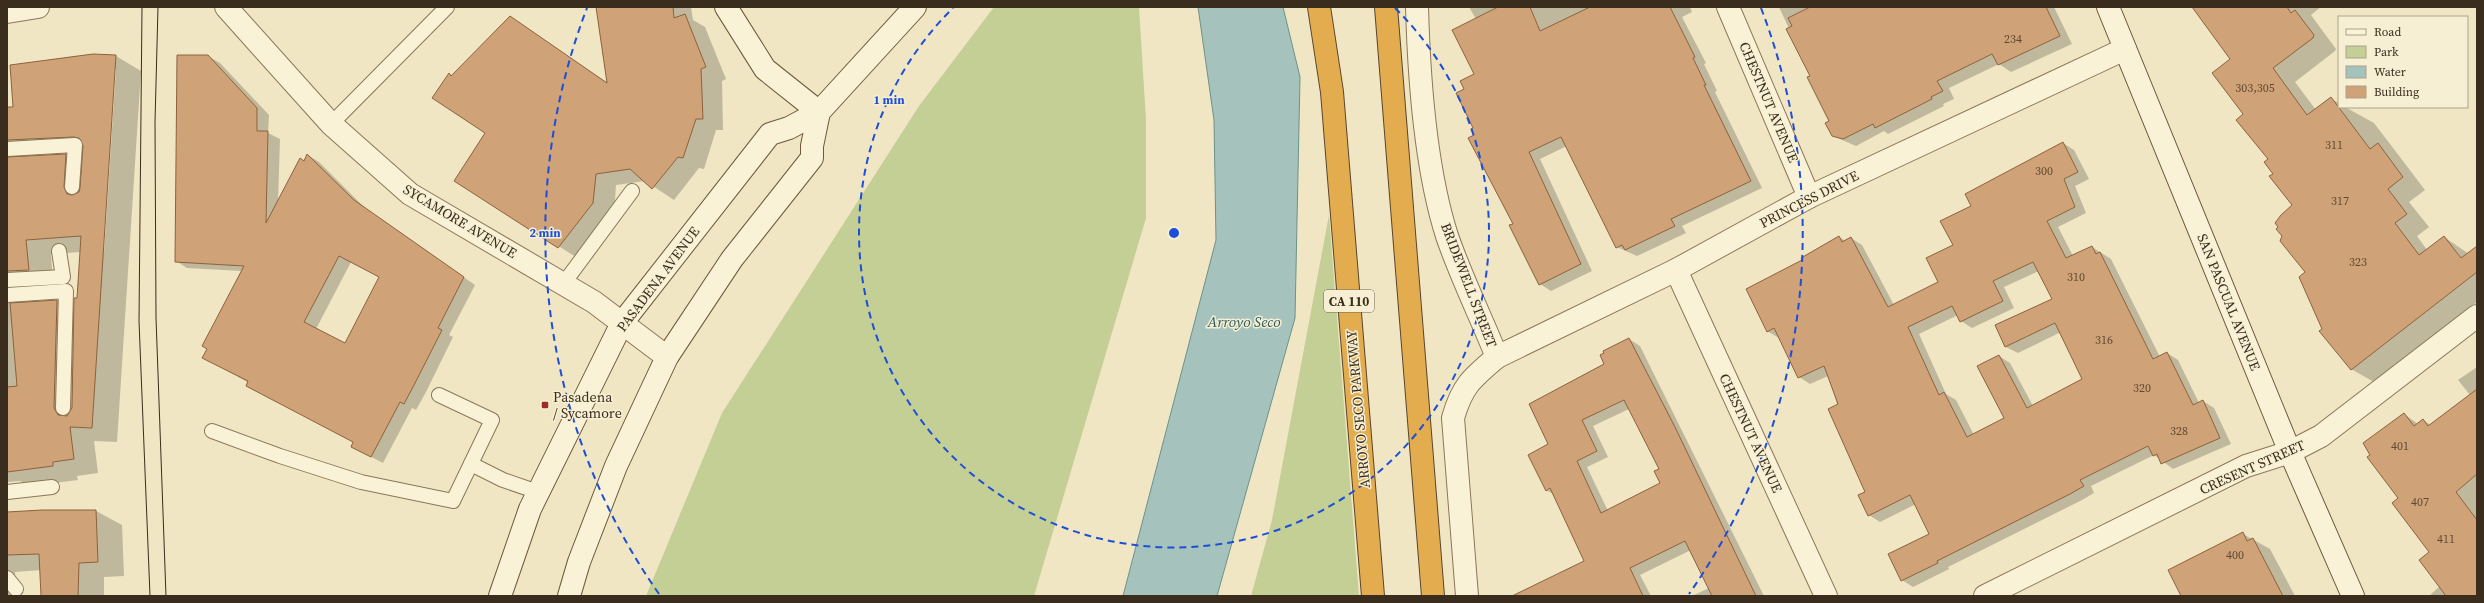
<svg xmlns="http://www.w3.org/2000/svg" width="2484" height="603" viewBox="0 0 2484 603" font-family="'Source Serif 4',serif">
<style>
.green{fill:#c4cf96}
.water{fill:#a5c3bc;stroke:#6b928b}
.shadow{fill:#0003;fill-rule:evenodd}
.building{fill:#d0a277;stroke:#8c623d;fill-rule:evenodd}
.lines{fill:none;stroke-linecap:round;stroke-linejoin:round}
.lane-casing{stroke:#8b7759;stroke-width:16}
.street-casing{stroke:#8b7759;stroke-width:24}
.secondary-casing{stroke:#6d583c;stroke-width:24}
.highway-casing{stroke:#59452d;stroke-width:24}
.lane{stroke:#faf2d6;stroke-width:14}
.street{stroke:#faf2d6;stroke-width:22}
.secondary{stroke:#faf2d6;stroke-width:22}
.highway{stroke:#e3ad4f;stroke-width:22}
.tram{stroke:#3a2d1d;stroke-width:1}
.ring{fill:none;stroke:#1d4ed8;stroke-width:2;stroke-dasharray:7 5}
.poi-dot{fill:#9d2d26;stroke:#f7efd3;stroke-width:1.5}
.labels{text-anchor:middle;stroke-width:3;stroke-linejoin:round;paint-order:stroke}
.number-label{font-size:12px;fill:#604a34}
.shield{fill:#f7efd3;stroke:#736754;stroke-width:1}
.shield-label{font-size:13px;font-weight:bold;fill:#3a2d1d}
.street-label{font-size:14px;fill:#3a2d1d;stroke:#f7efd3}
.poi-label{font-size:14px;fill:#3a2d1d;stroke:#f7efd3;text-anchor:start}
.water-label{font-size:15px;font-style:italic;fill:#2c5b5b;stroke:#f7efd3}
.centre{fill:#1d4ed8;stroke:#f7efd3;stroke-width:2}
.ring-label{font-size:12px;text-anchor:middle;font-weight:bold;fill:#1d4ed8;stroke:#f7efd3;stroke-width:3;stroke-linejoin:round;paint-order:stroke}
</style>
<rect width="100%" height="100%" fill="#f0e6c3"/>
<!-- green -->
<g class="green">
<path d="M994 7H1139L1146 120V218L1034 596H646L722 413 919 106Z"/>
<path d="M1329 215 1359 596H1251L1272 520Z"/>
</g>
<!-- water -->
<path class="water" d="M1198 7H1283L1300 77 1295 318 1217 596H1123L1216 240 1214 120Z"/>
<!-- shadow -->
<g class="shadow">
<path d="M597 7H691L693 20 705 27 726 79 722 81 723 130H716L704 169 699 168 674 200 645 181 616 185 614 215 579 259 456 181 487 132 449 74 452 76 510 18 608 83Z"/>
<path d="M1469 7H1690L1692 12 1682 17 1706 63 1704 64 1717 91 1715 92 1762 188 1682 226 1686 233 1637 256 1617 247 1567 146 1540 159 1592 271 1551 291 1540 284 1475 135 1465 90 1476 74V19Z"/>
<path d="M1779 7H2054L2072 44 2011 72 1999 64 1949 88 1954 99 1943 104 1944 106 1888 134 1884 131 1856 146 1833 136 1830 122 1811 76Z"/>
<path d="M2193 7H2321L2311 15 2336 49 2335 51 2295 82 2316 110 2331 99 2339 103V107H2345L2374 123 2425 190 2409 202 2429 227 2417 236 2427 250 2444 237 2469 254 2477 248V302L2374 382 2351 369 2323 330 2306 272 2293 205 2244 114 2231 60Z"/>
<path d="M94 55 116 56 141 71 117 442 94 441 98 473 77 476 78 480 29 486 20 481 7 482V108H14ZM114 69H116L104 253 102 252ZM84 152 83 165 66 155 27 157 32 154ZM81 252 78 298 75 311 57 301 28 303 23 296 27 287 53 284 51 254Z"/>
<path d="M208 56 220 63 269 115 268 133 280 139 278 202 308 155 319 162 365 208 475 285 449 335 453 337 426 392 416 410 412 408 383 463 352 447 354 442 215 364 242 271 187 268 176 261ZM351 262 380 277 346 344 316 329Z"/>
<path d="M2063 143 2074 150 2089 179 2075 186 2086 213 2058 227 2073 256 2092 247 2111 259 2160 357 2167 353 2178 360 2199 403 2203 401 2214 408 2231 444 2173 469 2154 455 2091 486 2094 493 2082 500 1948 567 1949 569 1913 587 1902 580 1930 534 1916 504 1880 522 1869 515 1866 492 1828 376 1810 384 1799 377 1779 338 1767 331 1803 261 1839 237 1846 241 1851 238 1862 245 1894 305 1939 283 1972 206ZM2039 271 2053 300 1996 325 2006 347 2018 353 2061 332 2083 380 2033 406 2010 363 1999 356 2006 418 1974 435 1956 400 1946 394 1919 334 1958 315 1961 321 1972 328 2014 308 2004 287Z"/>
<path d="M1629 339 1640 346 1764 596H1692L1709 588 1691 550 1640 575 1651 596H1537L1585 561 1553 494 1546 490 1550 445 1606 365ZM1629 409 1660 470 1662 483 1608 511 1587 467 1608 457 1593 426Z"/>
<path d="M2477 367V596H2429L2440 586 2430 552 2399 498 2404 414 2418 424 2423 420 2431 425 2470 395 2458 380Z"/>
<path d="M96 511 122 525 124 576 104 577V596H42L41 570 15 572 17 596H7V513Z"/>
<path d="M2243 534 2270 549 2295 596H2189Z"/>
</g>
<!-- building -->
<g class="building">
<path d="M596 7H673L674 18 685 14 706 67 701 69 703 119H696L683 158 678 157 652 189 630 169 596 174 593 203 558 248 454 181 485 133 432 98 449 73 451 76 510 16 607 83Z"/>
<path d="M1498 7H1530L1540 31 1590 7H1670L1695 57 1693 58 1706 85H1704L1751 181 1671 219 1675 226 1625 250 1622 245 1616 248 1561 137 1529 152 1581 264 1539 285 1509 225 1513 224 1468 138 1474 135 1471 129 1473 128 1456 93 1464 89 1460 81 1474 74 1452 30Z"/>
<path d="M1810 7H2046L2060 36 1998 65 1992 54 1937 81 1943 91 1931 97 1932 99 1875 128 1873 124 1843 139 1832 136 1825 123 1829 121 1807 77 1810 76 1786 29 1792 26 1788 18Z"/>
<path d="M2192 7H2287L2291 13 2295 10 2314 35 2313 38 2273 68 2307 115 2331 97 2370 149 2378 143 2403 177 2388 189 2407 214 2395 223 2419 255 2444 236 2461 258 2477 246V272L2351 370 2319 331 2322 329 2299 277 2305 272 2280 241 2282 236 2276 229 2278 227 2275 223 2281 215 2292 205 2269 176 2273 174 2264 162 2268 159 2236 120 2243 114 2212 73 2230 59Z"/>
<path d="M93 54 116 55 92 428 70 427 74 459 53 462V466L7 472V387L17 386 10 303 57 300 54 408 58 415 67 416 72 408 74 298H77L81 236 26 240 29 270 7 271V157L66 154 64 187 67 194 72 195 79 192 80 188 83 146 79 138 74 137 7 140V107H13L10 65Z"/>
<path d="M177 55H208L257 108V131H268L266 223 300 158 304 161 307 154 354 200 464 277 438 328 442 330 414 385 404 404 400 402 371 457 351 447 353 442 246 386 248 381 202 358 207 349 202 346 244 266 175 262ZM339 256 379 277 345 343 304 322Z"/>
<path d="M2063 142 2078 172 2064 179 2075 207 2047 221 2066 258 2092 246 2096 254 2100 252 2153 359 2167 352 2193 405 2203 400 2220 438 2161 464 2157 454 2153 456 2148 446 2080 480 2084 486 2070 494 1937 561 1938 563 1901 581 1888 554 1929 534 1910 495 1868 516 1858 495 1865 492 1828 409 1838 404 1824 366 1798 378 1774 328 1767 332 1746 289 1802 260 1801 258 1839 236 1842 242 1851 237 1888 307 1938 282 1926 258 1953 245 1940 221 1971 206 1965 194ZM2033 262 2052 299 1995 325 2005 347 2055 323 2082 379 2027 408 1999 355 1977 366 2004 418 1967 437 1944 392 1939 395 1908 327 1952 306 1960 322 2003 301 1993 281Z"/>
<path d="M1629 338 1675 427 1756 596H1712L1685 541 1630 568 1643 596H1512L1584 561 1550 488 1546 491 1528 455 1548 444 1529 404 1604 364 1600 355 1604 353 1603 351ZM1624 400 1659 469 1654 471 1660 483 1601 513 1577 461 1597 451 1582 420Z"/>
<path d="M2477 389V474L2456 492 2477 520V596H2446L2419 560 2429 552 2392 503 2398 498 2367 457 2370 455 2363 443 2404 413 2414 426 2423 419 2428 426Z"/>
<path d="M42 510H96L98 562 79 563 78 596H41L39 554 7 555V512Z"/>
<path d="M2243 532 2247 541 2253 538 2283 596H2181L2168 570Z"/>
</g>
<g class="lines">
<!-- lane casing -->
<g class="lane-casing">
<g id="lane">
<path d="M331 124 447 7"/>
<path d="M7 149 75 145 72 187"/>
<path d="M7 280 63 277 59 251"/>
<path d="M564 283 632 191"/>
<path d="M7 295 66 291 63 408"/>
<path d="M212 431 280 456 361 482 453 501 492 420 439 395"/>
<path d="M471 464 503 480 538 492"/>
<path d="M7 492 52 487"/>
<path d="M7 578 16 589"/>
</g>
</g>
<!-- street casing -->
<g class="street-casing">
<g id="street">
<path d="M226 7 331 124 410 194 594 302 667 357"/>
<path d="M1417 7C1419 80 1425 167 1447 236 1461 277 1481 317 1497 357 1472 378 1462 386 1453 418L1467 596"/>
<path d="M1728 7 1809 197"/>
<path d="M7 12 38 7"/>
<path d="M1676 270 1826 596"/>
<path d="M1497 357 1676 270 1809 197 2125 49"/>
<path d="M1985 596 2246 466 2290 452 2321 436 2477 316"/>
</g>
</g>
<!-- secondary casing -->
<g class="secondary-casing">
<g id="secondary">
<path d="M726 7 765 69 819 112"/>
<path d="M2108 7 2290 452 2353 596"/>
<path d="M500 596 530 509 622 323 770 134 789 128 819 112 915 7"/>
<path d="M569 596 579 562 616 466 667 357 732 259 812 158V146L819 112"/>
</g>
</g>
<!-- highway casing -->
<g class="highway-casing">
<g id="highway">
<path d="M1319 7 1332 92 1373 596"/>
<path d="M1386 7 1433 596"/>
</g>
</g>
<!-- lane -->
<use href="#lane" class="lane"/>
<!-- street -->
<use href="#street" class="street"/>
<!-- secondary -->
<use href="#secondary" class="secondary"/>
<!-- highway -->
<use href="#highway" class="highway"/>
<!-- tram -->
<g class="tram">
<path d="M142 7 139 321 150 596"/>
<path d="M158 7 155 122 156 318 166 596"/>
</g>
</g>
<!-- distance rings -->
<g class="ring">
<path d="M1395 8A315 315 0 1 1 953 8"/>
<path d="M659 594A629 629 0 0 1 587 8M1761 8A629 629 0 0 1 1689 594"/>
</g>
<!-- markers -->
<rect class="poi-dot" x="541" y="401" width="8" height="8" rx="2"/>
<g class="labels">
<!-- number labels -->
<g class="number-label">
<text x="2013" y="43">234</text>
<text x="2255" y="92">303,305</text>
<text x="2334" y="149">311</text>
<text x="2044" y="175">300</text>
<text x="2340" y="205">317</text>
<text x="2358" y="266">323</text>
<text x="2076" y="281">310</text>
<text x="2104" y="344">316</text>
<text x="2142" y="392">320</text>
<text x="2179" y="435">328</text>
<text x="2400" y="450">401</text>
<text x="2420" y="506">407</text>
<text x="2446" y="543">411</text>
<text x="2235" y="559">400</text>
</g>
<!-- shield labels -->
<rect class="shield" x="1324" y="290" width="50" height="22" rx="3"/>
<g class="shield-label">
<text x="1349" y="306">CA 110</text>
</g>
<!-- street labels -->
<g class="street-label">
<text transform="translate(1769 102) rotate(67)" y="5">CHESTNUT AVENUE</text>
<text transform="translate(1809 199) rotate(-27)" y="5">PRINCESS DRIVE</text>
<text transform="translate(460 221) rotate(31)" y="5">SYCAMORE AVENUE</text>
<text transform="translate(658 279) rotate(-53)" y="5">PASADENA AVENUE</text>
<text transform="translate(1469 285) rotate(69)" y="5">BRIDEWELL STREET</text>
<text transform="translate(2229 302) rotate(68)" y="5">SAN PASCUAL AVENUE</text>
<text transform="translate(1358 409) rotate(-95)" y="5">ARROYO SECO PARKWAY</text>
<text transform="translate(1751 433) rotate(65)" y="5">CHESTNUT AVENUE</text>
<text transform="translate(2252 467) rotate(-24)" y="5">CRESENT STREET</text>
</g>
<!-- poi labels -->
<g class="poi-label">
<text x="553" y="402">Pasadena<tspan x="553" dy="16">/ Sycamore</tspan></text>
</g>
<!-- water labels -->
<g class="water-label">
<text x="1244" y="327">Arroyo Seco</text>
</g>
</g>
<circle cx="1174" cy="233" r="6" class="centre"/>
<g class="ring-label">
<text x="889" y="104">1 min</text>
<text x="545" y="237">2 min</text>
</g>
<!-- border -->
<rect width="2484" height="603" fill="none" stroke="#3a2d1d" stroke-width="16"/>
<!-- legend -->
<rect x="2338" y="16" width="130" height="92" fill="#f7efd3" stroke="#aba18a"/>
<rect x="2346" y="29" width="20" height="6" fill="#faf2d6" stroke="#aba18a"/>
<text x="2374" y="36" font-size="12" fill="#3a2d1d">Road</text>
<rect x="2346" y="46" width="20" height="12" fill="#c4cf96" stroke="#aba18a"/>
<text x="2374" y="56" font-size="12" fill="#3a2d1d">Park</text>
<rect x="2346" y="66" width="20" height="12" fill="#a5c3bc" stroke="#aba18a"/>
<text x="2374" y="76" font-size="12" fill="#3a2d1d">Water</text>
<rect x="2346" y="86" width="20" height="12" fill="#d0a277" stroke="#aba18a"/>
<text x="2374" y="96" font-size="12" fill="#3a2d1d">Building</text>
</svg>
